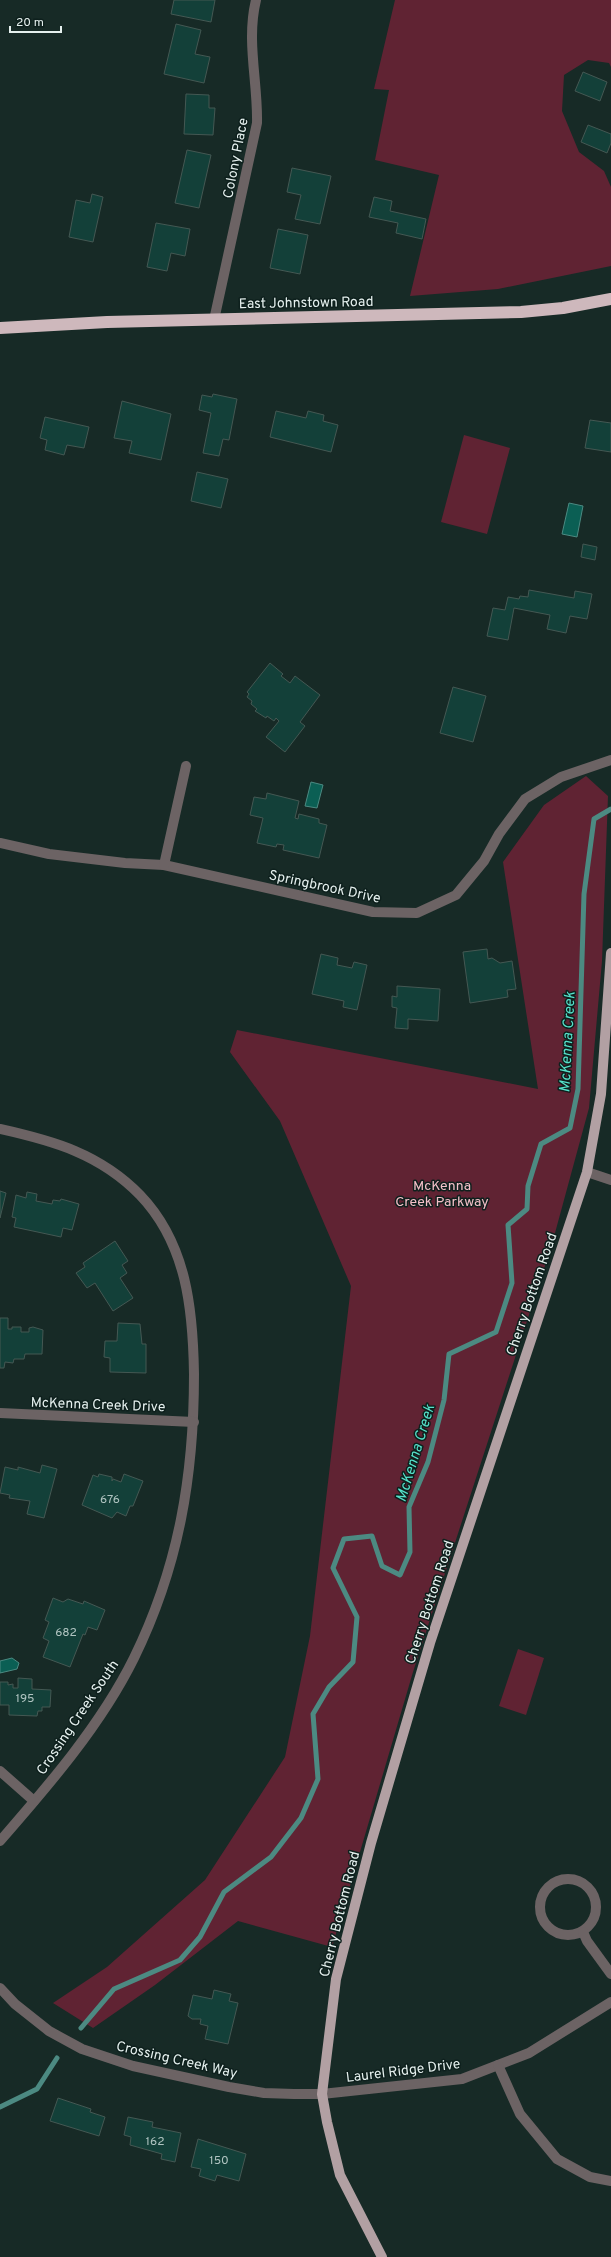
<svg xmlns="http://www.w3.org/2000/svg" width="611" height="2257" viewBox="0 0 611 2257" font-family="Overpass,sans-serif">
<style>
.green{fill:#602333}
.water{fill:#0b5f54;stroke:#4c8a82}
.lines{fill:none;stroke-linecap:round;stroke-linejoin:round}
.stream{stroke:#4c8a82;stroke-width:5}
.building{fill:#134039;stroke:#445853}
.minor{stroke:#6c6364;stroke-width:10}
.major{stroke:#b2a0a3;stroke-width:10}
.highway{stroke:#ceb8bc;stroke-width:12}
.labels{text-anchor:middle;stroke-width:3;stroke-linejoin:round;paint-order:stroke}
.number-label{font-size:12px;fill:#b0c4c1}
.street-label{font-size:14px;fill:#e5f0ee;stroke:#0e201d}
.park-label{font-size:14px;fill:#f5c0c9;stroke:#0e201d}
.water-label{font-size:15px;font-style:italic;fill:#56e2cb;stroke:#0e201d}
</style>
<rect width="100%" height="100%" fill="#172a26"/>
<!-- green -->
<g class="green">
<path d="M395 0H611V67L609 63 588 60 564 75 562 111 579 152 604 171 611 187V266L498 289 410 296 439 175 375 160 389 90 374 89Z"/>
<path d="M464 435 510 448 487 534 441 522Z"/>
<path d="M586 776 608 796 602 961 589 1108 552 1244 413 1672 332 1947 238 1921 155 1985 93 2028 53 2003 107 1967 205 1880 285 1757 310 1636 351 1286 280 1121 230 1052 237 1030 538 1089 503 862 544 805Z"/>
<path d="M518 1649 544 1658 526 1715 499 1706Z"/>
</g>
<!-- water -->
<g class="water">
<path d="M569 503 583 506 577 537 562 534Z"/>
<path d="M311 782 323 785 317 808 305 806Z"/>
<path d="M12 1658 19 1663 17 1669 0 1673V1661Z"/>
</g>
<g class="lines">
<!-- stream -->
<g class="stream">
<path d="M81 2028 114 1989 180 1960 200 1937 224 1892 271 1857 301 1818 318 1779 313 1714 329 1687 353 1662 357 1617 333 1568 344 1539 372 1536 382 1566 400 1575 410 1552 409 1507 428 1462 444 1400 449 1354 496 1332 512 1283 508 1225 527 1209 528 1186 541 1144 570 1128 578 1089 584 894 594 819 611 809"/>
<path d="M0 2107 37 2089 57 2058"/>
</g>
</g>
<!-- building -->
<g class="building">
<path d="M174 0H215L211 22 171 14Z"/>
<path d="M176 24 201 30 195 54 210 57 204 83 164 74Z"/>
<path d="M583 72 607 82 600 101 575 91Z"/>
<path d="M186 94 209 95V108H215L213 135 184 134Z"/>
<path d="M588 125 611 134V143L607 153 581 142Z"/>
<path d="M187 150 211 155 199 208 175 203Z"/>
<path d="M292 168 331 176 320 224 295 219 301 195 287 192Z"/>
<path d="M92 194 103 197 93 242 69 237 76 200 90 203Z"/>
<path d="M374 197 392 201 390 211 426 219 422 239 396 233 398 223 369 217Z"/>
<path d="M156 223 190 229 185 256 171 253 167 271 147 267Z"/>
<path d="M278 229 308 235 300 274 270 268Z"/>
<path d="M213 394 237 399 229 440 223 439 219 456 203 453 211 413 199 410 202 395 212 397Z"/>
<path d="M122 401 171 414 161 460 129 453 132 441 114 438Z"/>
<path d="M276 411 306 418 308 411 324 415 323 421 338 425 331 452 270 437Z"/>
<path d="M45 417 89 427 84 448 67 445 64 455 45 450 47 440 40 438Z"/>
<path d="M590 420 611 423V452L585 448Z"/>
<path d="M197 472 228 479 221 508 191 501Z"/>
<path d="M583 544 597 547 595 560 581 557Z"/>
<path d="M529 590 574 598 575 591 592 594 587 619 570 616 566 633 547 629 550 615 514 608 508 640 487 636 493 608 505 610 508 597 519 599 520 596 528 597Z"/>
<path d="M270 663 283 674 281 676 290 683 295 676 320 695 300 722 305 726 285 752 266 737 279 721 276 718 274 721 267 716 266 718 255 711 257 709 251 704 252 701 247 697 249 694 247 692Z"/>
<path d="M453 687 486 696 473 742 440 733Z"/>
<path d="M267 793 299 801 295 818 298 819 299 814 319 819V823L327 825 319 858 283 850 284 845 277 844 276 847 257 843 263 818 250 815 254 797 266 799Z"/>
<path d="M487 949 488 959 492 958 500 963 512 961 516 989 507 990 508 997 470 1003 463 952Z"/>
<path d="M321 954 338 958 337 965 352 968 354 962 367 965 357 1010 343 1007 344 1001 312 994Z"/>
<path d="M397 986 440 989 438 1021 408 1019V1029L395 1028 397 1008 392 1007V996L397 997Z"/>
<path d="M0 1191 6 1193 0 1218Z"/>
<path d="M27 1192 37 1194 36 1201 52 1204 53 1200 60 1201 61 1199 79 1204 72 1230 63 1228 61 1237 14 1227 16 1218 12 1217 16 1195 26 1198Z"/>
<path d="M115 1241 128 1261 122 1265 127 1273 120 1278 133 1298 113 1311 95 1283 87 1288 76 1273 85 1267 83 1263Z"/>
<path d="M0 1318H8V1329H12V1327H21V1332H29V1328L33 1327 43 1330 42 1354H25L24 1359H14L13 1363 5 1362 4 1368H0Z"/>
<path d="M118 1323 140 1324 142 1344H146V1373L110 1372V1358L104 1357 105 1341H117Z"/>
<path d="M42 1465 57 1469 44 1518 27 1514 30 1501 9 1498 10 1495 0 1493 5 1467 18 1470V1467L40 1473Z"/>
<path d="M99 1474 112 1477V1481L113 1479 121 1482 124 1474 143 1481 133 1506H130L126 1516 117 1512 112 1518 82 1505 93 1475 98 1477Z"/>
<path d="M53 1598 63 1602 68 1599 83 1604 84 1601 105 1610 97 1630 88 1627 85 1635 83 1634 70 1667 43 1657 49 1641 43 1638 49 1622 45 1620Z"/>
<path d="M18 1678 32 1679V1689L51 1690 50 1707H42V1711H38L37 1716 9 1715V1705H0V1682H8V1685L13 1684V1688H18Z"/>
<path d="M214 1990 231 1994 229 2001 238 2003 228 2044 205 2039 208 2026 200 2024 201 2019H192L188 2016 193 1995 212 1999Z"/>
<path d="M58 2098 91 2109 90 2112 105 2117 99 2136 50 2121Z"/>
<path d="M128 2117 153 2122 152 2127 181 2133 175 2162 161 2159 162 2154 130 2145 131 2137 124 2135Z"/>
<path d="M198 2139 246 2154 239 2181 217 2175 215 2181 199 2176 201 2169 191 2167Z"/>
</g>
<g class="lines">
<!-- minor -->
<g class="minor">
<path d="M214 320 257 123C258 82 246 41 256 0"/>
<path d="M0 843 49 854 125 863 164 865 373 912 417 913 456 895 484 861 499 834 525 799 561 777 611 760"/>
<path d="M164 865 186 766"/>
<path d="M0 1129C54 1141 100 1154 140 1195 187 1244 193 1310 194 1374 194 1476 179 1566 134 1658 101 1725 48 1786 0 1841"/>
<path d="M587 1172 611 1180"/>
<path d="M0 1413 194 1422"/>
<path d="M0 1771 34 1801"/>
<circle cx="568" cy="1907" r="28"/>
<path d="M583 1932 587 1941 611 1974"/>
<path d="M0 1988 15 2004 49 2031 82 2049 133 2066 229 2087 264 2093 294 2094H322L462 2079 529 2053 611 2002"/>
<path d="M498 2065 520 2114 557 2159 590 2177 611 2181"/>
</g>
<!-- major -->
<path class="major" d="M382 2257 340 2175 327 2122 322 2094 336 1979 371 1843 430 1643 587 1172 601 1094 611 953"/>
<!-- highway -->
<path class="highway" d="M0 328 107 322 521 312 563 308 611 299"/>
</g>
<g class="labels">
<!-- number labels -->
<g class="number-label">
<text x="110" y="1503">676</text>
<text x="66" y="1636">682</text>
<text x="25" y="1702">195</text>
<text x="155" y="2145">162</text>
<text x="219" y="2164">150</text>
</g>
<!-- street labels -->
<g class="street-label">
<text transform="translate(235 158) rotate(-79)" y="5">Colony Place</text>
<text transform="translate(306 302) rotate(-1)" y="5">East Johnstown Road</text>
<text transform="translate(325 886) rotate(12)" y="5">Springbrook Drive</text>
<text transform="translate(531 1294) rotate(-71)" y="5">Cherry Bottom Road</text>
<text transform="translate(98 1404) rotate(2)" y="5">McKenna Creek Drive</text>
<text transform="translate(429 1602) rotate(-72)" y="5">Cherry Bottom Road</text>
<text transform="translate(77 1717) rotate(-56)" y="5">Crossing Creek South</text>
<text transform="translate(339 1914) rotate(-76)" y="5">Cherry Bottom Road</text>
<text transform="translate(177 2059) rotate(13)" y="5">Crossing Creek Way</text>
<text transform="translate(403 2070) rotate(-7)" y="5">Laurel Ridge Drive</text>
</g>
<!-- park labels -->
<g class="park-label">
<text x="442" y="1190">McKenna<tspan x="442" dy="16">Creek Parkway</tspan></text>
</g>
<!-- water labels -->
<g class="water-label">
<text transform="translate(567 1042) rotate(-87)" y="5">McKenna Creek</text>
<text transform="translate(415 1453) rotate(-73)" y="5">McKenna Creek</text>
</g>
</g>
<!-- scale -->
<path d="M10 26v6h51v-6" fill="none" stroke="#e5f0ee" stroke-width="2"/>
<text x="16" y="26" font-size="12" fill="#e5f0ee" stroke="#0e201d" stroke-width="3" paint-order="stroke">20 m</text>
</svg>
